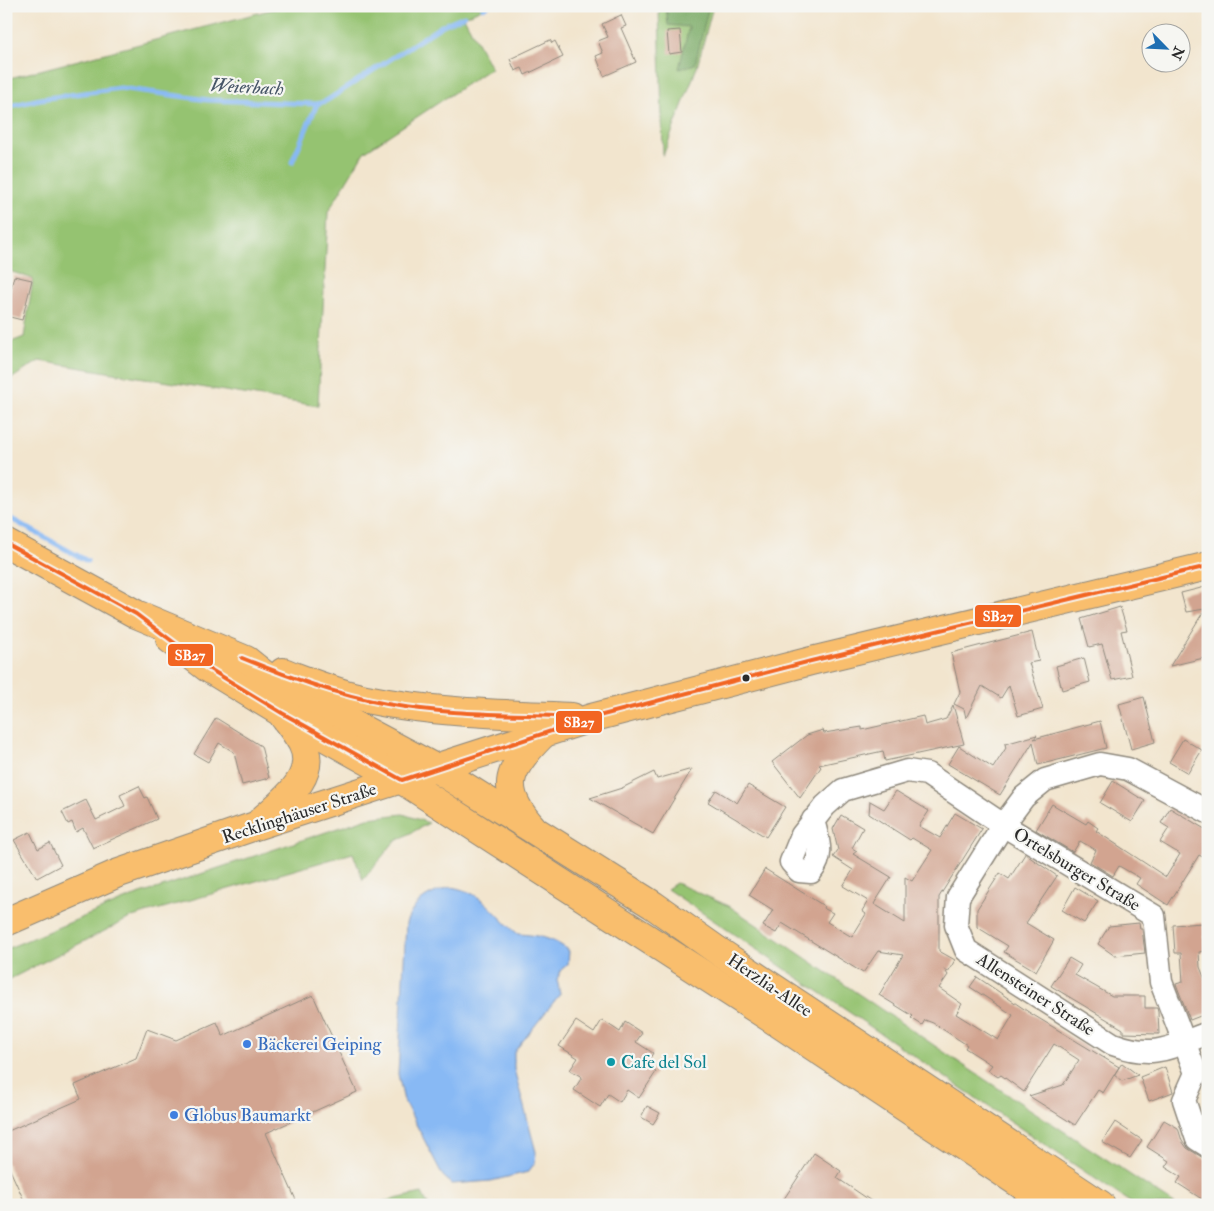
<svg xmlns="http://www.w3.org/2000/svg" width="1214" height="1211" viewBox="0 0 1214 1211" font-family="'IM FELL Double Pica',serif">
<style>
.green{fill:#95c371;stroke:#60774e}
.forest{fill:#78a963;stroke:#526a47}
.water{fill:#88b9f4;stroke:#5a7290}
.lines{fill:none;stroke-linecap:round;stroke-linejoin:round}
.stream{stroke:#88b9f4;stroke-width:5}
.building{fill:#d2a490}
.minor-casing{stroke:#8e887c;stroke-width:25}
.major-casing{stroke:#8e887c;stroke-width:30}
.minor{stroke:#fff;stroke-width:22}
.major{stroke:#f9be6d;stroke-width:28}
.bus-1-casing{stroke:#f6f6f2;stroke-width:8}
.bus-1{stroke:#f26522;stroke-width:4}
.bus-dot{fill:#2b2b2b;stroke:#f6f6f2;stroke-width:2}
.shop-dot{fill:#3f7fe0;stroke:#f6f6f2;stroke-width:2}
.culture-dot{fill:#0f9aa8;stroke:#f6f6f2;stroke-width:2}
.labels{text-anchor:middle;stroke-width:4.5;stroke-linejoin:round;paint-order:stroke}
.street-label{font-size:18px;fill:#2b2b2b;stroke:#f6f6f2}
.shop-label{font-size:18px;fill:#366cbe;stroke:#f6f6f2;text-anchor:start}
.culture-label{font-size:18px;fill:#0d838f;stroke:#f6f6f2;text-anchor:start}
.water-label{font-size:19px;font-style:italic;fill:#475667;stroke:#f6f6f2}
.line-badge{stroke:#f6f6f2;stroke-width:2}
.badge-label{font-size:14px;text-anchor:middle;font-weight:bold;fill:#fff}
</style>
<rect width="100%" height="100%" fill="#f6f6f2"/>
<filter id="ink" filterUnits="userSpaceOnUse"><feTurbulence type="fractalNoise" baseFrequency=".02" numOctaves="2"/><feDisplacementMap in="SourceGraphic" scale="10" xChannelSelector="R" yChannelSelector="G"/><feConvolveMatrix kernelMatrix="1 2 1 2 8 2 1 2 1" color-interpolation-filters="sRGB"/></filter>
<filter id="wash" filterUnits="userSpaceOnUse"><feTurbulence type="fractalNoise" baseFrequency=".0096" numOctaves="4" result="noise"/><feDisplacementMap in="SourceGraphic" scale="20" xChannelSelector="R" yChannelSelector="G"/><feGaussianBlur stdDeviation="1.12" result="paint"/><feColorMatrix in="noise" values="0 0 0 0 0 0 0 0 0 0 0 0 0 0 0 0 0 1.4 0 .05"/><feComposite in="paint" operator="in"/></filter>
<g filter="url(#wash)">
<rect width="100%" height="100%" fill="#f2e5ce"/>
<!-- green -->
<g class="green">
<path d="M285 6H488L464 17 491 68 364 152 328 212 318 406 39 361 6 382V344L24 337 33 279 6 270V79Z"/>
<path d="M657 6H713L697 67 663 156 659 10Z"/>
<path d="M403 814 429 823 394 842 363 880 353 853 132 917 6 981V949L129 898 368 818Z"/>
<path d="M676 883 729 906 969 1069 1176 1205H1134L667 889Z"/>
<path d="M422 1193 428 1205H368Z"/>
</g>
<!-- forest -->
<path class="forest" d="M666 6H709L695 64 679 69 689 27 668 25Z"/>
<!-- water -->
<path class="water" d="M451 887C486 893 493 914 518 934 537 935 554 938 569 951L568 964 562 969 557 979 560 994 514 1052V1069L536 1152 535 1163 528 1172 491 1181 452 1184 443 1176 404 1101 398 1074 406 923C415 900 428 894 451 887Z"/>
<g class="lines">
<!-- stream -->
<g class="stream">
<path d="M483 8 487 6"/>
<path d="M6 107 40 99 120 88 208 100 317 104 326 101 443 25 464 16"/>
<path d="M292 162 317 104"/>
<path d="M6 516 87 561"/>
</g>
</g>
<g id="blocks">
<!-- building -->
<g class="building">
<path d="M621 15 626 26 621 28 636 62 604 76 596 56 603 53 598 41 608 37 602 24Z"/>
<path d="M680 30 682 52 669 54 667 31Z"/>
<path d="M550 40 552 43 555 41 563 57 525 75 522 68 515 71 510 59Z"/>
<path d="M14 276 32 280 22 320 6 316V307Z"/>
<path d="M1205 587 1208 599V657L1170 666 1205 609 1186 612 1181 593Z"/>
<path d="M1120 607 1127 630 1121 631 1132 676 1112 680 1102 644 1089 647 1081 619Z"/>
<path d="M1032 632 1039 661 1029 663 1043 709 1018 716 1009 685 1001 698 982 686 966 718 964 709 954 704 960 692 951 653Z"/>
<path d="M1084 658 1090 682 1062 690 1056 666Z"/>
<path d="M1144 697 1155 742 1131 749 1119 704Z"/>
<path d="M953 705 964 744 885 761 883 751 819 765 821 767 800 798 772 762 807 735 823 730 824 733 862 727V730L923 716 925 725 946 719Z"/>
<path d="M216 718 261 746 269 778 242 785 234 752 219 743 208 762 194 754Z"/>
<path d="M1100 721 1106 748 1038 765 1033 742 1000 795 948 764 959 746 993 768 1006 748 1005 744 1037 735 1034 739Z"/>
<path d="M1183 739 1202 750 1188 773 1169 762Z"/>
<path d="M692 769 653 834 590 798 622 788 654 772 657 779Z"/>
<path d="M1113 781 1145 801 1132 822 1100 803Z"/>
<path d="M748 785 785 807 766 837 708 802 716 790 737 803Z"/>
<path d="M139 786 145 798 147 797 157 819 93 848 83 828 76 832 72 822 68 824 62 812 86 800 96 820 125 806 120 795Z"/>
<path d="M896 791 929 811 919 826 940 838 955 813 982 829 939 897V951L955 960 948 972 944 969 948 975 939 988 962 1004 956 1014 998 1040 1013 1015 970 987 977 977 1030 1013 1119 1067 1103 1093 1098 1090 1075 1125 1029 1096 1063 1085 1079 1060 1054 1044 1024 1092 1001 1075 998 1077 988 1070 992 1065 965 1048 967 1045 933 1023 925 1020 922 1025 911 1018 913 1016 879 995 903 955 878 951 863 973 782 923 776 933 763 926 773 910 749 895 765 869 824 906 823 908 833 913 827 922 852 937 866 914 862 911 868 901 843 886 853 870 833 857 838 850 833 829 841 815 863 828 852 848 857 851 853 854 891 877 874 904 905 923V877L912 881 932 850 912 838 910 840 869 814 870 801 884 809Z"/>
<path d="M1052 804 1086 824 1088 821 1098 828 1096 831 1166 877 1180 854 1160 842 1169 828 1161 823 1170 808 1208 831V860L1199 855 1168 905 1136 884 1140 878 1119 866 1113 876 1090 862 1096 850 1080 841 1073 852 1036 830Z"/>
<path d="M30 832 38 849 50 843 61 865 37 878 14 840Z"/>
<path d="M1025 854 1057 876 1026 923 1054 940 1036 971 1004 952 1008 946 977 927V909L1000 873 1009 879Z"/>
<path d="M1075 887 1098 901 1084 923 1062 910Z"/>
<path d="M1139 923 1140 929H1142L1145 953 1115 956 1098 944 1109 926Z"/>
<path d="M1203 923 1205 951 1199 952 1200 967 1208 987V1013L1190 1020 1176 984 1183 982 1181 953H1175L1173 925Z"/>
<path d="M1069 958 1081 965 1075 975 1112 996H1145V1008H1157L1158 1012 1159 1034 1123 1033V1029L1051 986Z"/>
<path d="M313 995 357 1092 266 1133 296 1200 284 1205H26L6 1161V1132L81 1099 75 1085 136 1058 147 1029 176 1040 217 1022 223 1036Z"/>
<path d="M602 1020 620 1032 625 1022 642 1033 636 1042 653 1053 645 1066 656 1072 639 1098 627 1090 620 1102 608 1094 600 1107 574 1090 582 1077 570 1070 578 1058 559 1046 576 1021 594 1033Z"/>
<path d="M1122 1063 1138 1075 1122 1081 1114 1075Z"/>
<path d="M1165 1067 1173 1092 1149 1101 1140 1077Z"/>
<path d="M647 1106 660 1113 653 1124 641 1117Z"/>
<path d="M1164 1120 1178 1128 1182 1141 1187 1148 1208 1161V1203L1177 1183 1181 1177 1165 1167 1169 1161 1147 1147Z"/>
<path d="M1115 1122 1142 1140 1130 1158 1102 1142Z"/>
<path d="M814 1153 841 1171 837 1178 877 1205H780Z"/>
</g>
</g>
</g>
<g filter="url(#ink)">
<use href="#blocks" fill-opacity="0" stroke="#8e887c" stroke-width="1"/>
<g class="lines">
<!-- minor casing -->
<g class="minor-casing">
<g id="minor">
<path d="M1208 812 1128 769 1100 764 1045 780 1024 797 1003 825 958 897 956 925 966 950 1113 1044C1154 1059 1169 1048 1208 1033"/>
<path d="M813 820C818 840 825 855 811 872L799 871 791 862 802 835 825 806 843 790 907 771 927 774 1003 825 1154 916 1161 982 1196 1073 1184 1100 1197 1139 1208 1146"/>
</g>
</g>
<!-- major casing -->
<g class="major-casing">
<g id="major">
<path d="M6 543 136 614 246 660 272 681 437 769 653 905 721 953 1101 1205"/>
<path d="M170 639 208 668 282 713 402 780 772 1019 1052 1205"/>
<path d="M283 672C310 682 338 694 366 699 434 713 504 714 572 717"/>
<path d="M262 820C283 801 319 776 302 743 297 734 290 725 284 717"/>
<path d="M532 827C497 788 509 768 542 735"/>
<path d="M6 922 116 874 255 826 591 718 811 661 1208 566"/>
</g>
</g>
<!-- minor -->
<use href="#minor" class="minor"/>
<!-- major -->
<use href="#major" class="major"/>
<!-- bus-1 casing -->
<g class="bus-1-casing">
<g id="bus-1">
<path d="M6 543 136 614 208 668 282 713 402 780 591 718 811 661 1208 566"/>
<path d="M242 658C289 677 337 695 387 704 442 714 498 714 554 716"/>
</g>
</g>
<!-- bus-1 -->
<use href="#bus-1" class="bus-1"/>
</g>
</g>
<!-- markers -->
<circle class="bus-dot" cx="746" cy="678" r="4.5"/>
<g class="shop-dot">
<circle cx="247" cy="1044" r="5"/>
<circle cx="174" cy="1115" r="5"/>
</g>
<circle class="culture-dot" cx="611" cy="1062" r="5"/>
<g class="labels">
<!-- street labels -->
<g class="street-label">
<text transform="translate(299 813) rotate(-18)" y="6">Recklinghäuser Straße</text>
<text transform="translate(1077 869) rotate(31)" y="6">Ortelsburger Straße</text>
<text transform="translate(770 985) rotate(34)" y="6">Herzlia-Allee</text>
<text transform="translate(1036 994) rotate(33)" y="6">Allensteiner Straße</text>
</g>
<!-- shop labels -->
<g class="shop-label">
<text x="257" y="1050">Bäckerei Geiping</text>
<text x="184" y="1121">Globus Baumarkt</text>
</g>
<!-- culture labels -->
<g class="culture-label">
<text x="621" y="1068">Cafe del Sol</text>
</g>
<!-- water labels -->
<g class="water-label">
<text transform="translate(247 86) rotate(3)" y="7">Weierbach</text>
</g>
</g>
<g class="line-badge">
<rect x="974" y="604" width="48" height="24" rx="5" fill="#f26522"/>
<rect x="167" y="643" width="47" height="24" rx="5" fill="#f26522"/>
<rect x="555" y="710" width="48" height="24" rx="5" fill="#f26522"/>
</g>
<g class="badge-label">
<text x="998" y="621">SB27</text>
<text x="190" y="660">SB27</text>
<text x="579" y="727">SB27</text>
</g>
<!-- margin -->
<rect width="1214" height="1211" fill="none" stroke="#f6f6f2" stroke-width="25"/>
<!-- north arrow -->
<g transform="translate(1166 48) rotate(114)"><circle r="24" fill="#f6f6f2" stroke="#a5a5a2"/>
<path d="M0-4L9 19L0 12L-9 19Z" fill="#1f6fb2"/>
<text y="-8" font-size="14" font-weight="bold" text-anchor="middle" fill="#2b2b2b">N</text>
</g>
</svg>
